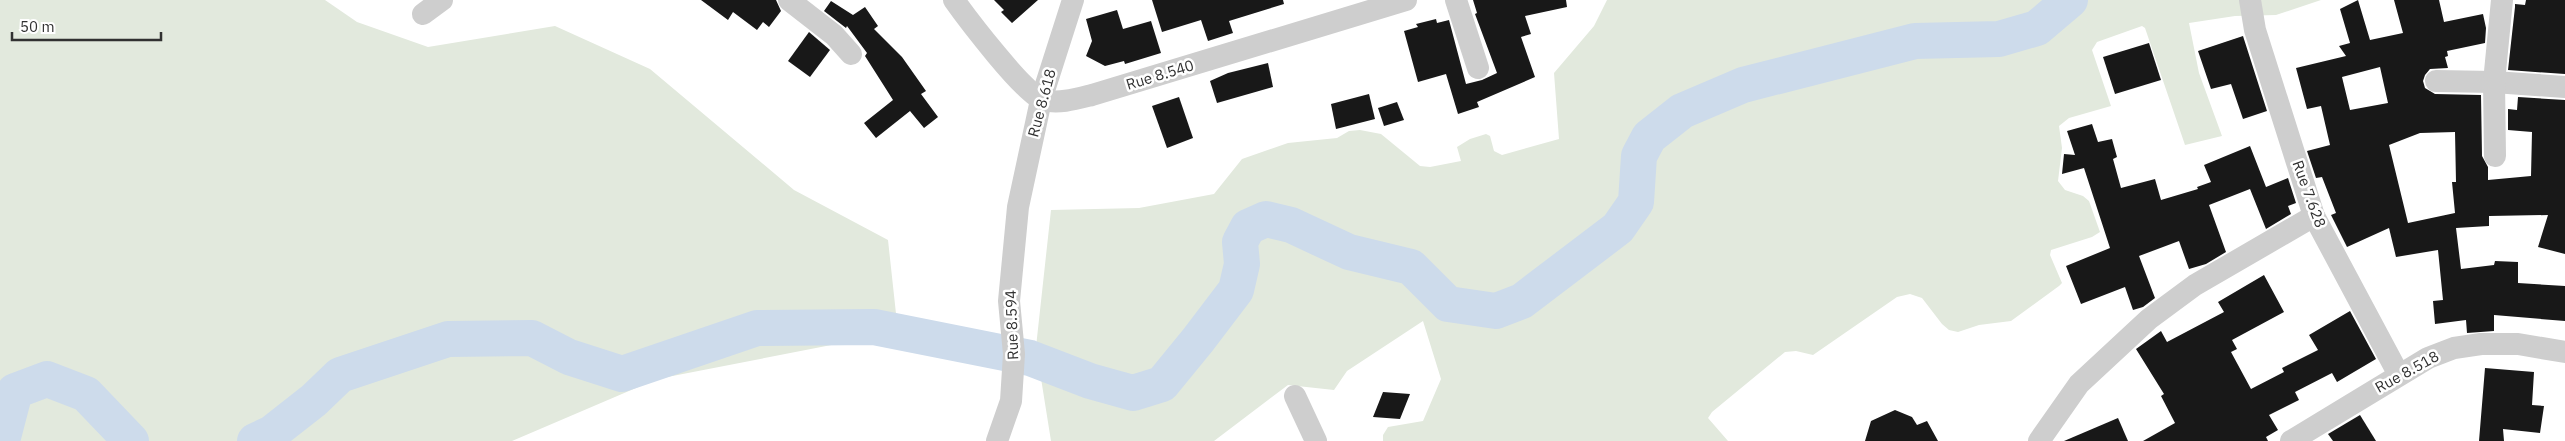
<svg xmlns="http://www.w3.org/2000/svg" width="2565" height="441" viewBox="0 0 2565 441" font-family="'IBM Plex Sans',sans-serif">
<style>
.green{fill:#e2e9dd}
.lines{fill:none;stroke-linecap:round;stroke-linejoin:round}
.river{stroke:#cddbeb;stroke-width:36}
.building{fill:#181818;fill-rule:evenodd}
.street{stroke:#cecece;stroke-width:22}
.labels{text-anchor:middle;stroke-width:5;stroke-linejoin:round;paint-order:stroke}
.street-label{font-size:15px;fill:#313131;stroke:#fff}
</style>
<rect width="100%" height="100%" fill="#fff"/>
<!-- green -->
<g class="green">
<path d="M0 0H325L357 22 428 47 555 26 650 69 794 190 888 240 898 332 657 379 512 441H0Z"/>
<path d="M1607 0H2321L2276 15 2235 16 2189 23 2199 73 2222 136 2185 145 2145 28 2142 26 2097 42 2092 50 2111 106 2069 118 2059 126 2062 148 2058 181 2065 190 2083 196 2089 201 2100 232 2092 237 2051 250 2050 255 2062 283 2059 286 2011 321 1979 325 1958 332 1949 330 1942 324 1922 298 1910 294 1897 297 1813 355 1796 351 1785 352 1712 412 1708 418 1728 441H1383V435L1388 427 1423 421 1441 379 1423 321 1347 371 1334 390 1288 385 1214 441H1051L1036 347 1051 210 1139 208 1214 194 1242 159 1288 143 1337 138 1349 131 1360 130 1381 134 1420 166 1430 167 1461 161 1457 147 1470 139 1486 134 1490 136 1494 151 1502 155 1559 139 1554 73 1594 26Z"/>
</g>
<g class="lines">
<!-- river -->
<g class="river">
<path d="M2 441 15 391 47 379 86 394 131 441"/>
<path d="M255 441 272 433 314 400 340 375 448 339 532 338 569 357 622 374 757 328 874 327 1030 358 1090 381 1133 393 1162 384 1198 340 1236 290 1242 264 1240 242 1248 227 1266 219 1291 225 1349 252 1411 267 1448 304 1496 311 1522 301 1618 228 1636 202 1639 156 1649 137 1682 111 1743 85 1915 41 1999 39 2037 28 2070 0"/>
</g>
</g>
<!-- building -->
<g class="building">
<path d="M701 0H776L781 11 769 27 763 22 757 30 733 12 728 20Z"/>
<path d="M994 0H1038L1012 23 1001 12 1004 10Z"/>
<path d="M1152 0H1283L1284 4 1229 21 1233 33 1208 41 1201 20 1162 32Z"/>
<path d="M1473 0H1566L1567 7 1525 16 1531 34 1521 37 1535 77 1477 102 1479 107 1458 114 1446 74 1418 82 1404 31 1418 27 1416 24 1436 19 1437 23 1449 20 1466 84 1482 80 1497 73 1475 14 1477 13Z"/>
<path d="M2358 0 2370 40 2403 33 2394 0H2439L2444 22 2483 14 2486 28 2485 43 2447 51 2448 56 2445 57 2448 68 2430 69 2425 75 2423 81 2425 88 2435 94 2481 95 2482 156 2488 167V180L2531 176 2532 132 2508 130V109L2517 110 2518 97 2565 100V254L2538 247 2548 215 2489 216V226L2456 228 2461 269 2494 265 2495 261 2518 262V283L2565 286V321L2494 315V331L2467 333 2466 320 2435 324 2433 301 2443 300 2438 250 2396 257 2389 228 2347 247 2331 215 2336 213 2322 177 2316 178 2307 151 2330 145 2321 106 2307 109 2296 68 2346 56 2339 46 2350 43 2340 9ZM2380 67 2388 103 2350 110 2342 77ZM2455 132 2456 182H2452L2455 213 2408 223 2389 145 2420 133Z"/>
<path d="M2526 0H2565V74L2508 70 2515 7V4L2525 5Z"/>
<path d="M831 1 853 15 865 7 878 26 874 29 902 57 926 91 921 94 938 117 924 128 910 111 876 138 864 123 893 100 865 56 867 53 847 26 846 28 824 11Z"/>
<path d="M1117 10 1123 29 1151 21 1161 53 1125 64 1124 61 1105 66 1086 56 1092 41 1086 19Z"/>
<path d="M809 32 830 50 810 77 788 61Z"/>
<path d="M2243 36 2267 111 2243 119 2231 84 2211 89 2198 51Z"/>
<path d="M2149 43 2161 80 2115 94 2103 57Z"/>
<path d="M1268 63 1273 87 1217 103 1210 81 1228 73Z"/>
<path d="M1369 94 1375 119 1336 129 1331 104Z"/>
<path d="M1179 97 1193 138 1167 148 1152 106Z"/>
<path d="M1397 102 1404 120 1384 126 1378 108Z"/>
<path d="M2092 124 2098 142 2112 139 2117 157 2113 159 2121 188 2155 179 2161 200 2198 189 2197 187 2211 182 2204 165 2250 146 2266 187 2288 178 2296 203 2288 206 2291 214 2266 229 2250 189 2209 205 2226 252 2206 264 2189 269 2179 241 2139 256 2155 298 2143 307 2133 310 2125 287 2081 304 2066 266 2110 248 2084 168 2062 174 2064 154 2075 155 2067 131Z"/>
<path d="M2264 275 2284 312 2232 340 2237 349 2231 352 2251 389 2284 372 2282 368 2318 350 2309 335 2350 311 2376 359 2337 382 2332 373 2295 392 2299 400 2269 415 2278 430 2266 437 2268 441H2143L2175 423 2161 396 2164 394 2136 349 2161 331 2167 342 2224 312 2218 302Z"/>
<path d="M2485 368 2534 372 2532 405 2544 406 2540 433 2503 429 2504 441H2479Z"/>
<path d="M1383 392 1410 394 1400 419 1373 417Z"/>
<path d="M1895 410 1912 417 1917 425 1927 421 1938 441H1865L1871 421Z"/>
<path d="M2360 415 2376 441H2333L2328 434Z"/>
<path d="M2118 418 2128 441H2064Z"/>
</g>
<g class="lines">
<!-- street -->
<g class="street">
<path d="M789 0 834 35 851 54"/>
<path d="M954 0C966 17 1026 96 1043 100 1059 104 1076 99 1092 95L1406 0"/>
<path d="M1456 0 1478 68"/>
<path d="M2250 0 2255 30 2314 216 2399 375"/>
<path d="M423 14 442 0"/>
<path d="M2436 81 2494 82 2565 87"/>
<path d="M2495 156 2494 82 2502 0"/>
<path d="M1295 396 1316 441"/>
<path d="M997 441 1011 401 1014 354 1009 301 1018 207 1041 100 1073 0"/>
<path d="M2039 441 2079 384 2149 319 2195 285 2314 216"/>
<path d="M2291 441 2428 358 2454 348 2481 344H2518L2565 352"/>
</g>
</g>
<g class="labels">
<!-- street labels -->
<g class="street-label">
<text transform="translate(1160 75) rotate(-17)" y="5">Rue 8.540</text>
<text transform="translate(1042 103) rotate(-75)" y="5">Rue 8.618</text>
<text transform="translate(2309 194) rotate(70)" y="5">Rue 7.628</text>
<text transform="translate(1012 325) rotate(-92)" y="5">Rue 8.594</text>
<text transform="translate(2407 372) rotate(-29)" y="5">Rue 8.518</text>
</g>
</g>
<!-- scale -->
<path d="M12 32v8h149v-8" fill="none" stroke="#313131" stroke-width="2.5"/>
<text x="20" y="32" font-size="15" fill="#313131" stroke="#ffffff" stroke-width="4" paint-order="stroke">50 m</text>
</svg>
